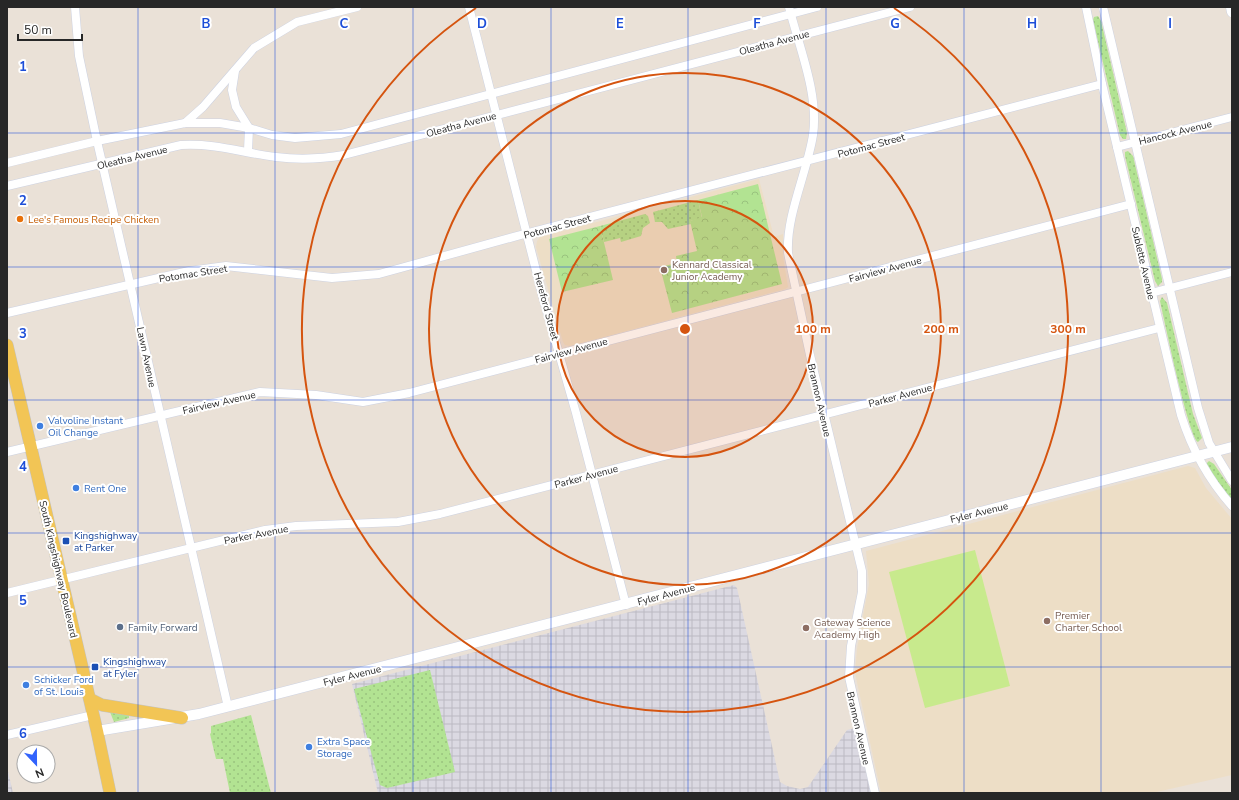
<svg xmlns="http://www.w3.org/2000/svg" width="1239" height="800" viewBox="0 0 1239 800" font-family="'Nunito Sans',sans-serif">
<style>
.industrial{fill:url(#industrial-grid)}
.education{fill:#eddec6}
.grass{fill:url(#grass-dots)}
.park{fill:url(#park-crowns)}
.pitch{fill:#c8ea8d}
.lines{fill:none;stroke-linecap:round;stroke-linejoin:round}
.minor-casing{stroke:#cdd2e1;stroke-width:9}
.tertiary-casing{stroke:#cdd2e1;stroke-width:11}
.primary-casing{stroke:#c3c3c3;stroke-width:13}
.minor{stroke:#fff;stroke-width:8}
.tertiary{stroke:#fff;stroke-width:10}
.primary{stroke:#f2c555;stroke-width:12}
.grid{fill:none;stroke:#1d4ed8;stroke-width:1;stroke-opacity:0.55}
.ring{fill:none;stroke:#d5540f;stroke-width:2}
.food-dot{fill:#e8710a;stroke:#fff;stroke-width:1.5}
.education-dot{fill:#8d6e63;stroke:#fff;stroke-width:1.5}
.shop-dot{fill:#3f7fe0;stroke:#fff;stroke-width:1.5}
.transit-dot{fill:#1a4fb4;stroke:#fff;stroke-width:1.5}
.service-dot{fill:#5c6f8a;stroke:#fff;stroke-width:1.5}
.labels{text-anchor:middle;stroke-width:4;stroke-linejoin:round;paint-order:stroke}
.street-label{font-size:10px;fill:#272727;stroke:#fff}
.food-label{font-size:10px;fill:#c56008;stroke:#fff;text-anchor:start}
.education-label{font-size:10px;fill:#785e54;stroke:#fff;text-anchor:start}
.shop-label{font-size:10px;fill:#366cbe;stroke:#fff;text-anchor:start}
.transit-label{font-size:10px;fill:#164399;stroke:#fff;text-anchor:start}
.service-label{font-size:10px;fill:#4e5e75;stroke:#fff;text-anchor:start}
.grid-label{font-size:13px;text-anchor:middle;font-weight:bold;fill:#1d4ed8;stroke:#fff;stroke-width:4;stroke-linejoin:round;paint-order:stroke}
.centre{fill:#d5540f;stroke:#fff;stroke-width:2}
.ring-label{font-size:12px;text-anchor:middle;font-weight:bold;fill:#d5540f;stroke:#fff;stroke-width:4;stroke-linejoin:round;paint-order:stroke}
</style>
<defs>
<pattern id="industrial-grid" width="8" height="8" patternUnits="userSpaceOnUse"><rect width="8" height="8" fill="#dbd9e2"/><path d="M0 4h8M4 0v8" fill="none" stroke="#bcbac2"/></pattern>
<pattern id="grass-dots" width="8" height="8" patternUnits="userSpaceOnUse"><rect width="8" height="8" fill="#b2e392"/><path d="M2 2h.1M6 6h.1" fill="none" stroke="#99c37e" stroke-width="1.8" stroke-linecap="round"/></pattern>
<pattern id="park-crowns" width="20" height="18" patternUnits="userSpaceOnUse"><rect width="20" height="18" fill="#b2e392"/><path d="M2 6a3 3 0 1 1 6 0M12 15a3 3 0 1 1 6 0" fill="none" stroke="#99c37e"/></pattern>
</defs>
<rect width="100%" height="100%" fill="#eae1d7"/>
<!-- industrial -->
<g class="industrial">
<path d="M734 585 737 588 780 782 787 786 800 789 808 787 847 730 855 728 871 793H378L352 684Z"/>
<path d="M7 767 13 793H7Z"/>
</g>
<!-- education -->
<g class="education">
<path d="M759 179 774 237 783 234V257L788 287 785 289 570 346 565 345 563 342 536 247 537 241 540 237Z"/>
<path d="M1188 466 1195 468 1206 488 1232 519V775L1152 793H881L855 673 857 649 869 584 866 551Z"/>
</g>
<!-- grass -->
<g class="grass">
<path d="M1098 16 1101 21 1127 133 1126 139H1123L1120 135 1093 20 1094 17Z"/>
<path d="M1128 151 1133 156 1162 279V282L1158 286 1155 281 1125 156V152Z"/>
<path d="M698 200 702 218 690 221 691 224 668 229 662 222H655L653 212Z"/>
<path d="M645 214 648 216 650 223 643 228 641 236 621 242 620 238 604 242 600 226Z"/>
<path d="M1162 297 1167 303 1193 414 1202 438 1198 442C1189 438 1164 319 1160 301Z"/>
<path d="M1209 461 1214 464 1232 490V500L1217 482 1207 466V463Z"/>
<path d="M430 670 455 772 387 788 380 785 354 689Z"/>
<path d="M110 712 129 714V718L114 722Z"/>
<path d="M251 715 271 793H230L223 759H216L210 734 211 733V726Z"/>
</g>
<!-- park -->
<g class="park">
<path d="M758 184 782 284 672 313 660 267 677 263 676 256 697 251 690 221 702 217 698 200Z"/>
<path d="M600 226 613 280 562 292 549 239Z"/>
</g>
<!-- pitch -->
<path class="pitch" d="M975 550 1010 686 925 708 889 572Z"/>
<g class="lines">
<!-- minor casing -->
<g class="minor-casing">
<g id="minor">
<path d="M75 7 79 56 97 141 228 707"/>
<path d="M469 7 542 294 576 413 626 605"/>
<path d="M789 7C799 47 819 94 813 135 807 173 786 215 788 253L810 355 862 571V592L851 646 849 677 875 793"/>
<path d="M1086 7 1102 84 1181 415C1192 450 1208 479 1232 506"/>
<path d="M1103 7 1198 408 1209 443 1232 481"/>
<path d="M235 71 232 90 236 107 249 128 248 151"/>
<path d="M185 123 203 107 254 48 297 22 357 7"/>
<path d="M1117 147 1232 117"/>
<path d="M7 163 97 141 185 123H220L249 128 272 135 295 138 341 134 817 7"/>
<path d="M7 186 181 145C217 143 242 153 276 157 300 160 321 159 344 155L910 7"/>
<path d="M1151 293 1232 272"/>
<path d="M7 313 189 271 226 266 332 278 379 274 528 233 1102 84"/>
<path d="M7 452 260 392 316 395 363 402 409 393 1131 204"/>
<path d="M7 593 265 530 296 526 398 522 440 514 1159 328"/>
<path d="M7 735 93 715"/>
</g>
</g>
<!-- tertiary casing -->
<g class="tertiary-casing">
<g id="tertiary">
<path d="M1231 7 1232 12"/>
<path d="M97 731 199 714 1232 447"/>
</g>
</g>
<!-- primary casing -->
<g class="primary-casing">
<g id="primary">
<path d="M7 345 97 731 110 793"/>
<path d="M90 699 102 705 182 718"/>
</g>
</g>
<!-- minor -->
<use href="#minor" class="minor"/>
<!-- tertiary -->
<use href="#tertiary" class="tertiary"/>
<!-- primary -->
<use href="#primary" class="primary"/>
</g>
<!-- grid -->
<path class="grid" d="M138 7V793M275 7V793M413 7V793M551 7V793M688 7V793M826 7V793M964 7V793M1101 7V793M7 133H1232M7 267H1232M7 400H1232M7 533H1232M7 667H1232"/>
<!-- distance rings -->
<circle cx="685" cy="329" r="128" fill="#d5540f" fill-opacity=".12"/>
<g class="ring">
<circle cx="685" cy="329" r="128"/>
<circle cx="685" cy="329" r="256"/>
<path d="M894 8A383 383 0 1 1 476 8"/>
</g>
<!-- markers -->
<circle class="food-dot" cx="20" cy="219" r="4"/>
<g class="education-dot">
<circle cx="664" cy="270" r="4"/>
<circle cx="1047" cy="621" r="4"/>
<circle cx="806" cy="628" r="4"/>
</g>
<g class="shop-dot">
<circle cx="40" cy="426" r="4"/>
<circle cx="76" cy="488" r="4"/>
<circle cx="26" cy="685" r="4"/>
<circle cx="309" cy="747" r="4"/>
</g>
<g class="transit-dot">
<rect x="62" y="537" width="8" height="8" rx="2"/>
<rect x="91" y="663" width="8" height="8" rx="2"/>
</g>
<circle class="service-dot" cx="120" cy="627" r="4"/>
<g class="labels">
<!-- street labels -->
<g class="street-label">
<text transform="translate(774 42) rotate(-15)" y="4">Oleatha Avenue</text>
<text transform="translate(461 124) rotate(-15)" y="4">Oleatha Avenue</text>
<text transform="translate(1175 132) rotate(-14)" y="4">Hancock Avenue</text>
<text transform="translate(871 145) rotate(-15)" y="4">Potomac Street</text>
<text transform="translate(132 157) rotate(-14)" y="4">Oleatha Avenue</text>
<text transform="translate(557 226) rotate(-15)" y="4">Potomac Street</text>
<text transform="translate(1144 263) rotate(77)" y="4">Sublette Avenue</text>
<text transform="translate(885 269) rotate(-15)" y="4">Fairview Avenue</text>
<text transform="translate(193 273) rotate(-9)" y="4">Potomac Street</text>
<text transform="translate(547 306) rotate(75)" y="4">Hereford Street</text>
<text transform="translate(571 350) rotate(-15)" y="4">Fairview Avenue</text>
<text transform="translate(147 357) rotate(78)" y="4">Lawn Avenue</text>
<text transform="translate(900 395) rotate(-15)" y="4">Parker Avenue</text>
<text transform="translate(820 400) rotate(77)" y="4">Brannon Avenue</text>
<text transform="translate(219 402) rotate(-13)" y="4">Fairview Avenue</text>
<text transform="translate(586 476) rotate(-15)" y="4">Parker Avenue</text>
<text transform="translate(979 512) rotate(-14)" y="4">Fyler Avenue</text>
<text transform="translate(256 534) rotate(-11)" y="4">Parker Avenue</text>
<text transform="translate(59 569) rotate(77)" y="4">South Kingshighway Boulevard</text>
<text transform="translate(666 594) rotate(-15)" y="4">Fyler Avenue</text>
<text transform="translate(352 675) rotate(-14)" y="4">Fyler Avenue</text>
<text transform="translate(859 728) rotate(77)" y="4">Brannon Avenue</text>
</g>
<!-- food labels -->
<g class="food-label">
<text x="28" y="223">Lee's Famous Recipe Chicken</text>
</g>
<!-- education labels -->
<g class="education-label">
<text x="672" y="268">Kennard Classical<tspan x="672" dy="12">Junior Academy</tspan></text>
<text x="1055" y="619">Premier<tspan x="1055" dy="12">Charter School</tspan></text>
<text x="814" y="626">Gateway Science<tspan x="814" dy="12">Academy High</tspan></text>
</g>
<!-- shop labels -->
<g class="shop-label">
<text x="48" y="424">Valvoline Instant<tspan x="48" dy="12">Oil Change</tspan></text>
<text x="84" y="492">Rent One</text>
<text x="34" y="683">Schicker Ford<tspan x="34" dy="12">of St. Louis</tspan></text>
<text x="317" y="745">Extra Space<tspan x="317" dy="12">Storage</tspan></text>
</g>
<!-- transit labels -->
<g class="transit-label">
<text x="74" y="539">Kingshighway<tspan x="74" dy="12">at Parker</tspan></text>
<text x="103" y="665">Kingshighway<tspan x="103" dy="12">at Fyler</tspan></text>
</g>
<!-- service labels -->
<g class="service-label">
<text x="128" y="631">Family Forward</text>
</g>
</g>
<g class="grid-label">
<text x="206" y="28">B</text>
<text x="344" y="28">C</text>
<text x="482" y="28">D</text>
<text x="620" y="28">E</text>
<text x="757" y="28">F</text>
<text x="895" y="28">G</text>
<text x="1032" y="28">H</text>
<text x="1170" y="28">I</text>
<text x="23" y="71">1</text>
<text x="23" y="205">2</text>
<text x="23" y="338">3</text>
<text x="23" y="471">4</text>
<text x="23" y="605">5</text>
<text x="23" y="738">6</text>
</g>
<circle cx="685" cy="329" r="6" class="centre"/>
<g class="ring-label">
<text x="813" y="333">100 m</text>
<text x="941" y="333">200 m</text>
<text x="1068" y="333">300 m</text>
</g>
<!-- border -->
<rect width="1239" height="800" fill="none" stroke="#272727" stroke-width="16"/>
<!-- north arrow -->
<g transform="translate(36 764) rotate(158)"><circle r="19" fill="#ffffff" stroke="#a9a9a9"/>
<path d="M0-3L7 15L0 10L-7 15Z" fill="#3263fc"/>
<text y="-6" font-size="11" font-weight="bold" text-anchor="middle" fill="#272727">N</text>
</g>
<!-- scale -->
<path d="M18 34v6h64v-6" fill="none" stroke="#272727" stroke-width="2"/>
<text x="24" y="34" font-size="12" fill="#272727" stroke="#ffffff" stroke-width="3" paint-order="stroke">50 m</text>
</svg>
